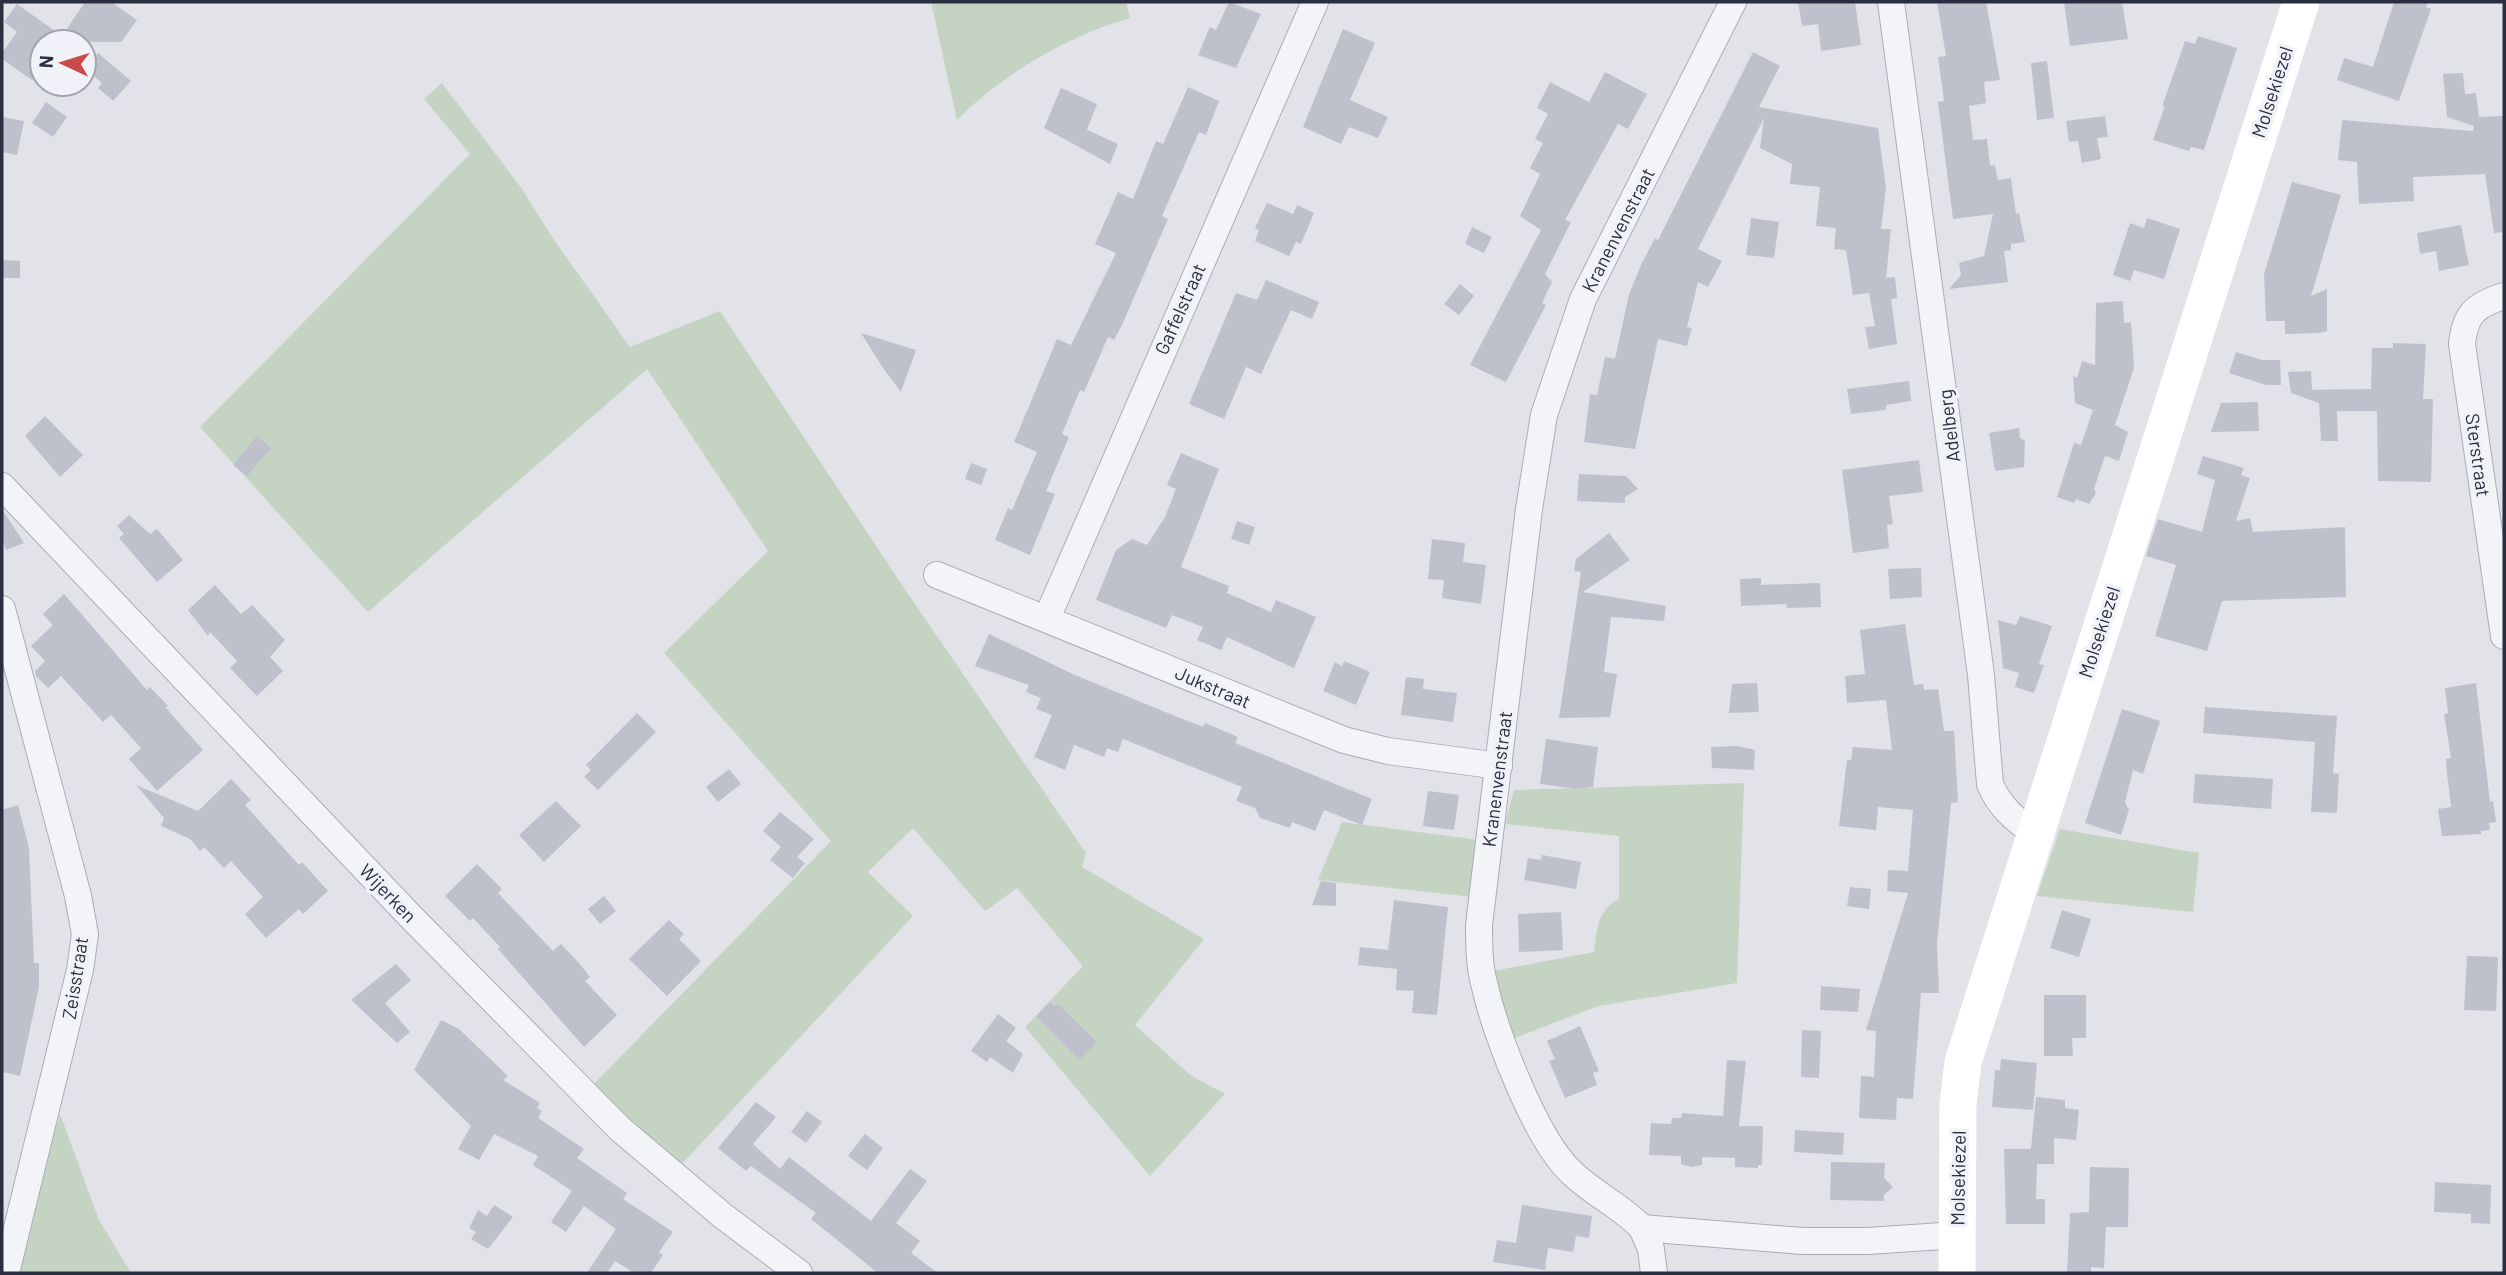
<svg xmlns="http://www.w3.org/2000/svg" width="2506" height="1275" viewBox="0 0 2506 1275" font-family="Barlow,sans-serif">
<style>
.green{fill:#c4d3c2}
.building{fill:#bec1cc}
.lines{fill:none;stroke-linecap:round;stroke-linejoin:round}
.minor-casing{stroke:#aaadb6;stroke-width:28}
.minor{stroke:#f3f4f7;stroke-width:26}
.secondary{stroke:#fff;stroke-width:37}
.labels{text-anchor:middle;stroke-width:7;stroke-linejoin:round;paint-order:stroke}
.street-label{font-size:19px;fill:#292f40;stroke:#f0f2f7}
</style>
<rect width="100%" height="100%" fill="#e1e3e9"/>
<!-- green -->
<g class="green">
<path d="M931 2H1126L1130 18C1067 36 1003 74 957 120Z"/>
<path d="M442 83 522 189 554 240 630 347 720 311 904 588 1086 853 1082 867 1204 939 1135 1025 1190 1075 1225 1094 1150 1176 1025 1027 1083 966 1017 888 985 911 913 828 868 872 913 916 680 1166 592 1086 831 841 664 653 768 551 647 369 368 612 200 427 470 154 424 99Z"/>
<path d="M1744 783 1737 983 1598 1006 1512 1039 1493 971 1594 952C1597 930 1597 910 1619 899V836L1505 824 1514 790Z"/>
<path d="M1342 822 1479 840 1473 897 1318 880Z"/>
<path d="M2060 829 2199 853 2193 912 2037 896Z"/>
<path d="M60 1114 99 1220 131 1273H15Z"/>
</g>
<!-- building -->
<g class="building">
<path d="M85 2H111L137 20 121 42H42V67L32 80 2 59V53L17 32 4 22 17 4 62 36Z"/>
<path d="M1229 2 1261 14 1236 68 1198 55 1210 27 1216 30Z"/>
<path d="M1798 2H1855L1861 45 1821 51 1818 24 1802 26Z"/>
<path d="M1937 2H1986L2000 80 1984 82 1986 103 1969 106 1973 140 1987 139 1990 166 1995 165 1998 180 2011 178 2016 214 2019 213 2025 242 2011 244V250L2004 251 2008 282 1949 289 1961 275 1959 263 1984 256 1993 214 1953 219 1938 102 1944 101 1938 57 1946 56Z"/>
<path d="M2064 2H2122L2128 39 2070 46Z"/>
<path d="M2394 2H2428L2426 7 2431 9 2399 101 2337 80 2344 58 2373 67Z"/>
<path d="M1343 29 1375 43 1350 100 1388 117 1378 138 1349 127 1341 144 1303 127Z"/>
<path d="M2198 36 2237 48 2204 150 2191 147 2189 151 2153 140 2165 106 2162 107 2185 41 2195 44Z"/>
<path d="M1753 52 1780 66 1759 107 1878 128 1886 188 1881 229H1891L1886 278 1895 277 1897 298 1891 299 1897 344 1869 349 1865 327 1875 326 1869 293 1853 295 1846 250 1834 249 1836 228 1816 226 1820 187 1790 184 1792 164 1760 148 1764 118 1698 249 1722 261 1708 287 1698 282 1687 327 1692 328 1687 346 1658 339 1635 449 1584 442 1590 394 1597 395 1605 357 1615 359 1629 294 1642 263 1655 238 1658 240Z"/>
<path d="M98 53 131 81 113 101 98 88 102 83 85 68Z"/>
<path d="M2047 61 2054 118 2037 120 2031 63Z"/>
<path d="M1605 72 1647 94 1628 129 1618 124 1565 220 1571 222 1545 274 1552 282 1542 303 1546 305 1506 382 1470 365 1541 230 1520 216 1540 174 1530 168 1543 143 1535 139 1548 114 1537 108 1550 82 1589 102Z"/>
<path d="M2463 73 2465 94 2476 93 2479 117 2504 116V232L2494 233 2485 174 2413 177 2414 201 2359 204 2357 162 2338 160 2342 120 2473 131 2474 126 2447 117 2443 74Z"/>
<path d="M1188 87 1219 101 1206 135 1199 132 1162 216 1168 219 1122 325 1114 340 1108 337 1084 392 1080 390 1062 434 1069 437 1046 491 1055 494 1030 555 995 540 1008 508 1012 510 1037 452 1014 442 1057 339 1071 345 1116 253 1095 244 1118 192 1133 199 1156 141 1163 144Z"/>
<path d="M1061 88 1097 104 1087 130 1118 144 1110 164 1044 128Z"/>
<path d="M46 102 67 117 53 137 32 123Z"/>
<path d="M2105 116 2108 137 2097 138 2101 159 2082 163 2078 141 2069 142 2066 121Z"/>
<path d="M2 117 24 121 17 155 2 152Z"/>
<path d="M2292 182 2341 195 2311 296 2327 289V331L2319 333 2285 334V321H2266L2264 274Z"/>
<path d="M1267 203 1293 214 1297 205 1314 213 1301 244 1296 242 1289 256 1255 241 1259 230 1255 228Z"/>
<path d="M1751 218 1779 222 1774 258 1746 255Z"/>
<path d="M2147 218 2180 229 2164 279 2134 270 2130 281 2113 275 2130 223 2144 228Z"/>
<path d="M2461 225 2469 265 2439 271 2436 251 2420 254 2417 233Z"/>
<path d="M1472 227 1492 237 1484 253 1465 244Z"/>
<path d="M2 260 20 261V278H2Z"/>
<path d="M1266 280 1319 302 1312 319 1291 310 1261 374 1246 367 1224 419 1189 404 1236 293 1257 300Z"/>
<path d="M1460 284 1474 296 1459 315 1444 304Z"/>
<path d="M2123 301 2124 323 2131 322 2134 368 2115 425 2128 432 2119 461 2105 456 2094 489 2096 493 2089 504 2076 499 2074 503 2057 497 2074 443 2081 445 2093 410 2075 403 2073 376 2077 378 2082 361 2095 365 2096 303Z"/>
<path d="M861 333 916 350 901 392 883 368Z"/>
<path d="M2393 343 2426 344 2423 399H2433L2431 482 2378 481 2377 411H2337L2338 441H2321L2319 403 2291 393 2288 372 2311 371 2312 390H2299L2371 389 2372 348H2393Z"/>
<path d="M2236 352 2262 360H2280L2281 385H2266L2229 373Z"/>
<path d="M1909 381 1911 401 1886 405V410L1851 414 1847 389Z"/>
<path d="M2258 402 2259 431 2211 432 2221 403Z"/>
<path d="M45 416 83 455 60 477 25 436Z"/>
<path d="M2019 428 2020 438 2025 441 2024 467 1995 471 1989 433Z"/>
<path d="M257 436 271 448 247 476 233 465Z"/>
<path d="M1181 453 1219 469 1181 567 1229 586 1227 593 1271 612 1276 600 1316 617 1294 668 1227 637 1221 650 1197 640 1203 627 1172 615 1166 628 1096 600 1116 550 1132 539 1147 545 1165 517 1176 489 1167 485Z"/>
<path d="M2203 456 2244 468 2241 475 2250 478 2236 521 2250 518 2253 532 2345 527 2346 597 2222 601 2207 651 2155 636 2176 565 2146 556 2158 519 2202 532 2215 480 2197 474Z"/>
<path d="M1919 460 1923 492 1889 496 1893 524 1887 525 1889 548 1853 553 1842 470Z"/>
<path d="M971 463 987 469 981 485 965 479Z"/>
<path d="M1579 474 1626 476 1638 489 1625 497V503L1577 501Z"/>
<path d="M2 509 24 543 6 550 2 538Z"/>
<path d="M129 515 150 534 157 529 183 560 157 582 119 538 124 534 117 526Z"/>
<path d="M1237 521 1255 527 1249 545 1231 539Z"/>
<path d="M1609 533 1630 560 1583 592 1666 606 1664 621 1611 617 1604 672 1617 674 1610 717 1559 718 1581 572 1574 571 1576 559Z"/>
<path d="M1432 539 1465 543 1463 562 1486 565 1481 604 1442 598 1444 580 1428 579Z"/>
<path d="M1921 568 1922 597 1890 599 1888 569Z"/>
<path d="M1761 578V585L1820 583 1821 607 1787 608 1786 604 1741 606 1740 579Z"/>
<path d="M215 585 241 614 252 605 285 640 270 657 283 671 257 696 230 668 237 661 210 632 208 636 188 610Z"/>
<path d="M64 594 147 690 150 687 168 706 166 708 203 750 157 791 129 759 141 748 111 715 103 722 61 676 48 688 36 676 35 671 45 661 31 646 53 625 43 614Z"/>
<path d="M2020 616 2052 626 2039 664 2044 665 2034 693 2015 687 2019 673 2003 668 1998 620 2016 625Z"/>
<path d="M1905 624 1914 685 1923 684 1924 690 1938 689 1944 731H1954L1958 802 1951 803 1937 943 1939 993H1921L1913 1099 1897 1098 1896 1120 1859 1118 1861 1076 1874 1077 1876 1031 1866 1030 1908 893 1887 891 1888 870 1908 871 1913 810 1878 807 1876 830 1839 826 1847 760H1851L1853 747 1892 750 1886 700 1847 703 1845 676 1865 674 1860 630Z"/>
<path d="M989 634 1075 675 1170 714 1203 727 1205 723 1238 737 1235 743 1372 799 1362 825 1324 810 1315 831 1292 822 1290 828 1260 818 1255 808 1236 801 1242 787 1123 739 1118 752 1107 748 1104 757 1074 745 1065 770 1034 757 1052 715 1036 709 1041 698 1026 692 1029 685 975 666Z"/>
<path d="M1344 661 1370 672 1356 705 1323 691 1335 662 1342 666Z"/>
<path d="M1406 677 1424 679 1423 689 1457 693 1453 722 1401 715Z"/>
<path d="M1757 683 1759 712 1729 713 1732 684Z"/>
<path d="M2476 683 2490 802 2493 801 2496 822 2489 823 2490 830 2481 831V834L2442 836 2438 809 2451 807 2447 773 2446 759 2451 758 2444 714 2448 713 2445 688Z"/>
<path d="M2205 707 2337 716 2333 773 2339 774 2337 813 2311 812 2315 742 2203 733Z"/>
<path d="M2122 709 2160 721 2143 774 2133 770 2125 802 2129 810 2121 835 2085 823Z"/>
<path d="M637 713 656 732 598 790 584 777 591 770 586 765Z"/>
<path d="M1546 739 1598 747 1593 787 1576 789 1540 784Z"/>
<path d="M1737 746 1755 750 1754 770 1712 768 1711 747Z"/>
<path d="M729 769 741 784 718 802 706 787Z"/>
<path d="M2195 774 2273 779 2271 809 2193 803Z"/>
<path d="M231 779 251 800 245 805 299 865 302 862 328 891 303 914 299 909 266 938 245 914 263 897 231 861 224 868 204 847 200 851 190 839 161 826 164 818 136 785 198 811Z"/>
<path d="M1428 791 1459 795 1454 830 1423 826Z"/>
<path d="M556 801 581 826 544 862 519 835Z"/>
<path d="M18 805 29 848 34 963H39V987L20 1076 2 1072V810Z"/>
<path d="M780 812 814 839 797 857 805 863 793 878 770 860 781 847 763 831Z"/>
<path d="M1542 855 1581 862 1576 889 1524 880 1528 858 1541 860Z"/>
<path d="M477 864 502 889 498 893 553 951 561 944 578 962 590 977 585 981 617 1015 584 1047 498 949 500 947 473 918 470 921 445 896Z"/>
<path d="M1321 881 1336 883V906L1312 905Z"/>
<path d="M1850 887 1871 889 1869 909 1847 906Z"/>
<path d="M604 896 616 911 600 924 588 909Z"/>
<path d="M1394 900 1448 907 1437 1015 1412 1013 1414 991 1396 990 1397 969 1358 965 1360 947 1388 950Z"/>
<path d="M2062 910 2091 919 2079 957 2050 948Z"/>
<path d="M1561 912 1563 950 1519 952 1518 914Z"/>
<path d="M669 920 684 934 679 939 701 961 667 996 629 959Z"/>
<path d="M2467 956 2498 957 2496 1011 2464 1010Z"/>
<path d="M396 964 411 980 385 1003 410 1032 397 1043 351 1000Z"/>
<path d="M1821 986 1860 989 1858 1012 1820 1010Z"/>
<path d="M2044 995H2086V1038H2072L2073 1056H2044Z"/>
<path d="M1050 1002 1055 1007 1058 1004 1097 1042 1079 1060 1036 1016Z"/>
<path d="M998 1014 1016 1028 1006 1041 1023 1054 1013 1073 990 1057 987 1062 971 1051Z"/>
<path d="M441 1020 459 1029 508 1076 503 1080 540 1103 537 1108 542 1111 538 1118 584 1149 577 1158 627 1193 623 1199 673 1232 659 1252 663 1255 651 1273H634L615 1261 607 1273H587L616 1229 584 1206 566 1232 551 1222 572 1191 533 1165 538 1156 494 1134 479 1160 458 1149 471 1126 414 1070Z"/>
<path d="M1580 1026 1599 1071 1593 1073 1597 1085 1565 1098 1549 1061 1555 1059 1547 1041Z"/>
<path d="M1802 1030 1821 1031 1819 1078 1801 1077Z"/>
<path d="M2001 1059 2037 1063 2033 1110 1992 1107 1995 1070H2000Z"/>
<path d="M1727 1060 1746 1061 1739 1126H1763L1762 1165H1758V1168L1735 1167V1158L1702 1157V1165L1691 1167 1681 1164V1156L1649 1155 1651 1123 1671 1124 1672 1118H1681L1682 1113 1723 1116Z"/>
<path d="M2036 1097 2065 1100V1108L2079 1110 2076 1140 2054 1138V1164H2037L2036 1199H2045V1224H2006L2004 1149H2031Z"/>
<path d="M756 1102 776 1117 753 1144 780 1169 789 1157 871 1221 910 1169 927 1181 896 1223 920 1241 911 1253 938 1273H878L811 1219 816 1213 751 1166 746 1171 718 1148Z"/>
<path d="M807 1111 822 1122 806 1143 791 1132Z"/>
<path d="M1795 1130 1844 1133 1843 1155 1794 1152Z"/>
<path d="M865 1134 883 1148 867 1170 848 1156Z"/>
<path d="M1831 1162 1885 1163 1884 1178 1893 1187 1884 1195V1201L1830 1200Z"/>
<path d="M2090 1167 2129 1168 2128 1227H2106L2104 1268 2091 1267V1273H2067L2070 1213 2089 1212Z"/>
<path d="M2435 1182 2491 1185 2490 1224 2471 1223V1214L2434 1212Z"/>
<path d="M494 1205 513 1217 488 1249 471 1239 476 1232 469 1228 478 1210 487 1216Z"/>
<path d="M1522 1205 1592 1216 1589 1238 1576 1236 1573 1252 1548 1248 1545 1270 1493 1262 1497 1240 1516 1243Z"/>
</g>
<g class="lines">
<!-- minor casing -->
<g class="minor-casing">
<g id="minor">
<path d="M1733 2 1583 299 1544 415 1529 509 1479 925C1479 944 1479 964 1484 983 1495 1032 1535 1138 1571 1172 1593 1194 1620 1205 1642 1228L1802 1241H1868L1957 1235"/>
<path d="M1891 2 1981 675 1990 784C1999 806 2015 820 2034 833"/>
<path d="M2504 296C2476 305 2465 313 2462 344L2504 636"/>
<path d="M2 486 410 916 620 1129 723 1216 799 1273"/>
<path d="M937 575 1344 740 1388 751 1499 766"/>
<path d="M2 609 78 896 85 934 80 970 6 1273"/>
<path d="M1047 618 1315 2"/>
<path d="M1642 1228 1651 1249 1654 1273"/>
</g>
</g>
<!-- minor -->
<use href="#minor" class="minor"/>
<!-- secondary -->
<path class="secondary" d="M1957 1273 1958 1104 1963 1062 2301 2"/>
</g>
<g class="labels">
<!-- street labels -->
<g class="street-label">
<text transform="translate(2272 92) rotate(-72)" y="7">Molsekiezel</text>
<text transform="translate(1618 230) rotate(-63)" y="7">Kranenvenstraat</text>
<text transform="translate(1180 309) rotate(-66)" y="7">Gaffelstraat</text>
<text transform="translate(1949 426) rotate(-97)" y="7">Adelberg</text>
<text transform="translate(2478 455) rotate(82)" y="7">Sterstraat</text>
<text transform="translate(2099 632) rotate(-72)" y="7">Molsekiezel</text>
<text transform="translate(1213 687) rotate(23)" y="7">Jukstraat</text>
<text transform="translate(1497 779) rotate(-83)" y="7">Kranenvenstraat</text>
<text transform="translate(388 893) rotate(46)" y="7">Wijerken</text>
<text transform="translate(75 978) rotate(-81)" y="7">Zeisstraat</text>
<text transform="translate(1958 1178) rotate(-89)" y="7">Molsekiezel</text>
</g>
</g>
<!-- border -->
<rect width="2506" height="1275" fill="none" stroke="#292f40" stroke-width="7"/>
<!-- north arrow -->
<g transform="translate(63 63) rotate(274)"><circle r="33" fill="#f0f2f7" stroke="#a0a4ae" stroke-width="2"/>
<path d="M0-5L12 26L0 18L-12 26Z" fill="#cb494a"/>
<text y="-10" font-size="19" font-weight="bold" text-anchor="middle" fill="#292f40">N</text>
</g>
</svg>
